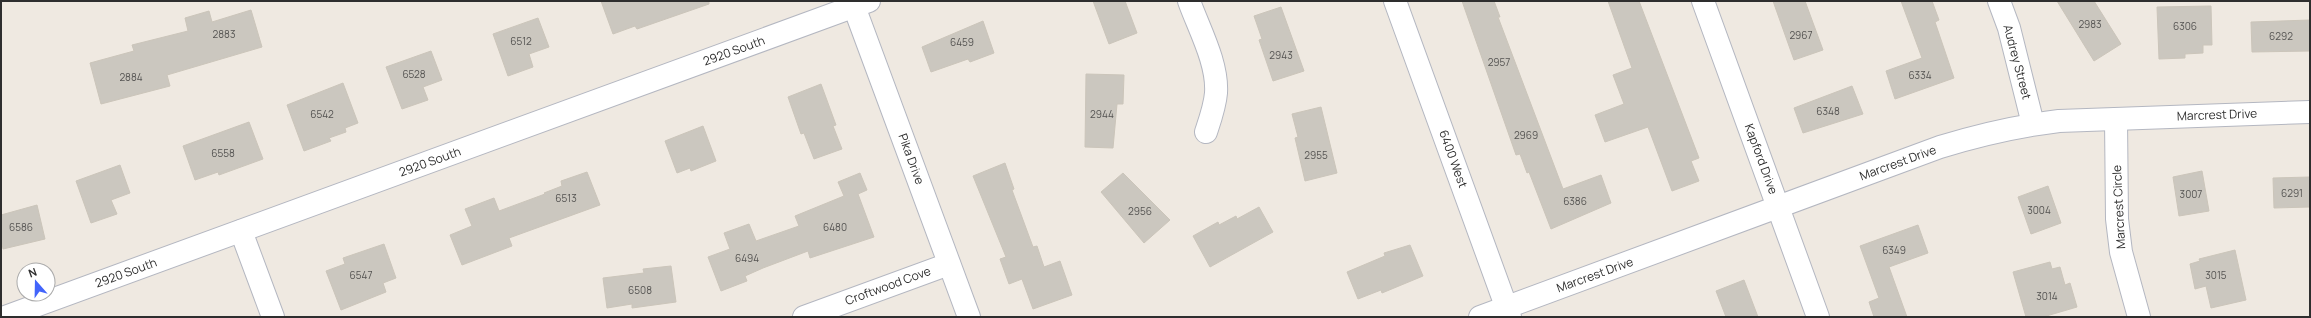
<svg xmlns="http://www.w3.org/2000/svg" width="2311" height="318" viewBox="0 0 2311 318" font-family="Manrope,sans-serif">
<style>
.building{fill:#cbc7bf;stroke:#cbc5ba}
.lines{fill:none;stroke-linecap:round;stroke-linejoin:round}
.street-casing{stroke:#b4b7c1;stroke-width:24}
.secondary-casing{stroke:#b4b7c1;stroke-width:24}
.street{stroke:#fff;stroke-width:22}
.secondary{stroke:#fff;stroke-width:22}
.labels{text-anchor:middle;stroke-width:3.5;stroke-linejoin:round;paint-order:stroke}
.number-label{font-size:10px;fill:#555452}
.street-label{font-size:12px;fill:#2e2e2e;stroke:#fff}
</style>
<rect width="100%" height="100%" fill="#efe9e1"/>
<!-- building -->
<g class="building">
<path d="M601 1H709V4L637 29 635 26 613 34Z"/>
<path d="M1093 1H1125L1137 33 1109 44Z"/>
<path d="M1462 1H1494L1500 17H1498L1563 189 1601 175 1611 203 1551 229 1529 172 1527 173 1520 154 1516 155Z"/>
<path d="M1608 1H1639L1699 158 1691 161 1699 181 1672 191 1648 127 1605 142 1595 115 1624 104 1613 75 1632 68Z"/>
<path d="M1773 1H1805L1823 50 1794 60Z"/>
<path d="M1901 1H1932L1939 20 1935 22 1954 78 1895 99 1886 71 1922 58Z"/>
<path d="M2057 1H2094L2121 44 2094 61Z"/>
<path d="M2211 6 2212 45H2203V53L2185 54V58L2159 59 2157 7Z"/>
<path d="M1281 7 1304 71 1273 81 1259 40 1262 39 1254 16Z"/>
<path d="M251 10 262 47 167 75 170 86 101 104 90 63 134 51 132 45 188 31 185 18 209 11 212 22Z"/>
<path d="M538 18 549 47 529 54 533 67 508 76 493 34Z"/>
<path d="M2310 20V51L2252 52 2251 22Z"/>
<path d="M983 21 994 53 970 62 968 59 931 72 922 47Z"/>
<path d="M431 51 442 80 423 87 428 100 402 109 386 67Z"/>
<path d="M1086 74 1124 75 1123 104H1117L1113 148 1085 147Z"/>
<path d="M343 83 358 123 345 128 346 132 329 138 331 141 304 151 287 105Z"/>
<path d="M821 84 836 125 833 126 842 149 814 159 804 133 801 134 788 97Z"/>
<path d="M1852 86 1863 114 1803 133 1794 108Z"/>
<path d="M1321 107 1337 173 1305 181 1295 138 1298 137 1292 114Z"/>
<path d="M249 122 263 159 219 175 218 172 195 180 183 146Z"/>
<path d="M703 126 716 161 691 171 690 168 677 173 665 141Z"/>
<path d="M1005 163 1014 189 1012 190 1033 247 1037 246 1044 267 1060 261 1072 295 1033 309 1022 279 1009 284 1000 259 1006 257 973 176Z"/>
<path d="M120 165 130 193 111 200 117 214 91 223 76 181Z"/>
<path d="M2202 171 2209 211 2179 216 2173 177Z"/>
<path d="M587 172 600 205 509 238 512 246 462 265 450 235 472 226 465 209 494 198 499 211 545 194 544 193 562 186 561 181Z"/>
<path d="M860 173 867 190 858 194 874 237 810 258 808 251 763 268 745 276 747 281 721 291 708 257 730 249 724 233 749 224 756 241 799 226 795 216 844 196 838 182Z"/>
<path d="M1123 173 1170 220 1144 243 1101 192Z"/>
<path d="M2310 177V207L2274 208 2273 178Z"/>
<path d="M2048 186 2061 223 2031 234 2018 197Z"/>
<path d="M37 205 45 239 3 249 1 239V215Z"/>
<path d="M1259 207 1273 232 1210 267 1193 236 1218 222 1219 225 1236 216 1237 219Z"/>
<path d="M1918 225 1928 253 1889 267 1907 317H1874L1869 302 1879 298 1860 246Z"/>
<path d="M384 244 396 278 383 283 386 292 341 310 326 271 345 264 343 258Z"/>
<path d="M1410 245 1423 276 1382 293 1381 290 1358 299 1347 272 1385 256 1384 253Z"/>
<path d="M2235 250 2246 300 2211 308 2206 286 2195 289 2190 264 2200 261 2199 259Z"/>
<path d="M2050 262 2052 269 2060 267 2065 285 2070 283 2077 307 2043 317H2026L2013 272Z"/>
<path d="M671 266 676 302 632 308V304L607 308 603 278 644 273 643 269Z"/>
<path d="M1744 280 1758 317H1726L1716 291Z"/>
</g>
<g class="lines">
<!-- street casing -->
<g class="street-casing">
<g id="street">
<path d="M852 1 969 317"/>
<path d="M1189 1C1199 29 1218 63 1216 93 1215 106 1210 120 1206 132"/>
<path d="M1703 1 1818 317"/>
<path d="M1999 1 2009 28 2033 124"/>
<path d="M2116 119 2117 219 2121 252 2139 317"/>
<path d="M241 231 273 317"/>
<path d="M5 317 869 1"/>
<path d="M804 317 949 264"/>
<path d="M1480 317 1940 147C1979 135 2018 126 2059 121L2310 112"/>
</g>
</g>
<!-- secondary casing -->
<g class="secondary-casing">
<path id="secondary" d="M1395 1 1510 317"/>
</g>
<!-- street -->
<use href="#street" class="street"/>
<!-- secondary -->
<use href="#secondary" class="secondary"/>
</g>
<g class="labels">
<!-- number labels -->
<g class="number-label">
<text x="2090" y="28">2983</text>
<text x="2185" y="30">6306</text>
<text x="224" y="38">2883</text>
<text x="1801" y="39">2967</text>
<text x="2281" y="40">6292</text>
<text x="521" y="45">6512</text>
<text x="962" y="46">6459</text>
<text x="1281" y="59">2943</text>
<text x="1499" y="66">2957</text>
<text x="414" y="78">6528</text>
<text x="1920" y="79">6334</text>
<text x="131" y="81">2884</text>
<text x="1828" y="115">6348</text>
<text x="322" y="118">6542</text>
<text x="1102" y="118">2944</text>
<text x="1526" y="139">2969</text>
<text x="223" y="157">6558</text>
<text x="1316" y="159">2955</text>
<text x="2292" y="197">6291</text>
<text x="2191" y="198">3007</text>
<text x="566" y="202">6513</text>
<text x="1575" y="205">6386</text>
<text x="2039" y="214">3004</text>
<text x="1140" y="215">2956</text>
<text x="21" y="231">6586</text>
<text x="835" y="231">6480</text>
<text x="1894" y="254">6349</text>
<text x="747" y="262">6494</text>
<text x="361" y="279">6547</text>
<text x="2216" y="279">3015</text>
<text x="640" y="294">6508</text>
<text x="2047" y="300">3014</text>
</g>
<!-- street labels -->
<g class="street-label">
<text transform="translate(734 51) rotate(-20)" y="4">2920 South</text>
<text transform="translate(2017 62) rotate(75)" y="4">Audrey Street</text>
<text transform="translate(2217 115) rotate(-2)" y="4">Marcrest Drive</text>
<text transform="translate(911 159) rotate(70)" y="4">Pika Drive</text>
<text transform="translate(1453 159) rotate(70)" y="4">6400 West</text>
<text transform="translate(1761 159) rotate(70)" y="4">Kapford Drive</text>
<text transform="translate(430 162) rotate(-20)" y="4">2920 South</text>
<text transform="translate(1898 163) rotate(-20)" y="4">Marcrest Drive</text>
<text transform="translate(2119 207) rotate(-93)" y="4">Marcrest Circle</text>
<text transform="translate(126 273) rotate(-20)" y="4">2920 South</text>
<text transform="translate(1595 275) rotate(-20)" y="4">Marcrest Drive</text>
<text transform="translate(888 286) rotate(-20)" y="4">Croftwood Cove</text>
</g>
</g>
<!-- border -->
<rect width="2311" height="318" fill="none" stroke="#2e2e2e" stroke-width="4"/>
<!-- north arrow -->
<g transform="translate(36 282) rotate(340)"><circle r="19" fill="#ffffff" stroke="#ababab"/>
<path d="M0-3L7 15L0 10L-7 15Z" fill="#4264fb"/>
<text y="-6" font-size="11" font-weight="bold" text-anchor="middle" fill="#2e2e2e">N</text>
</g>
</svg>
